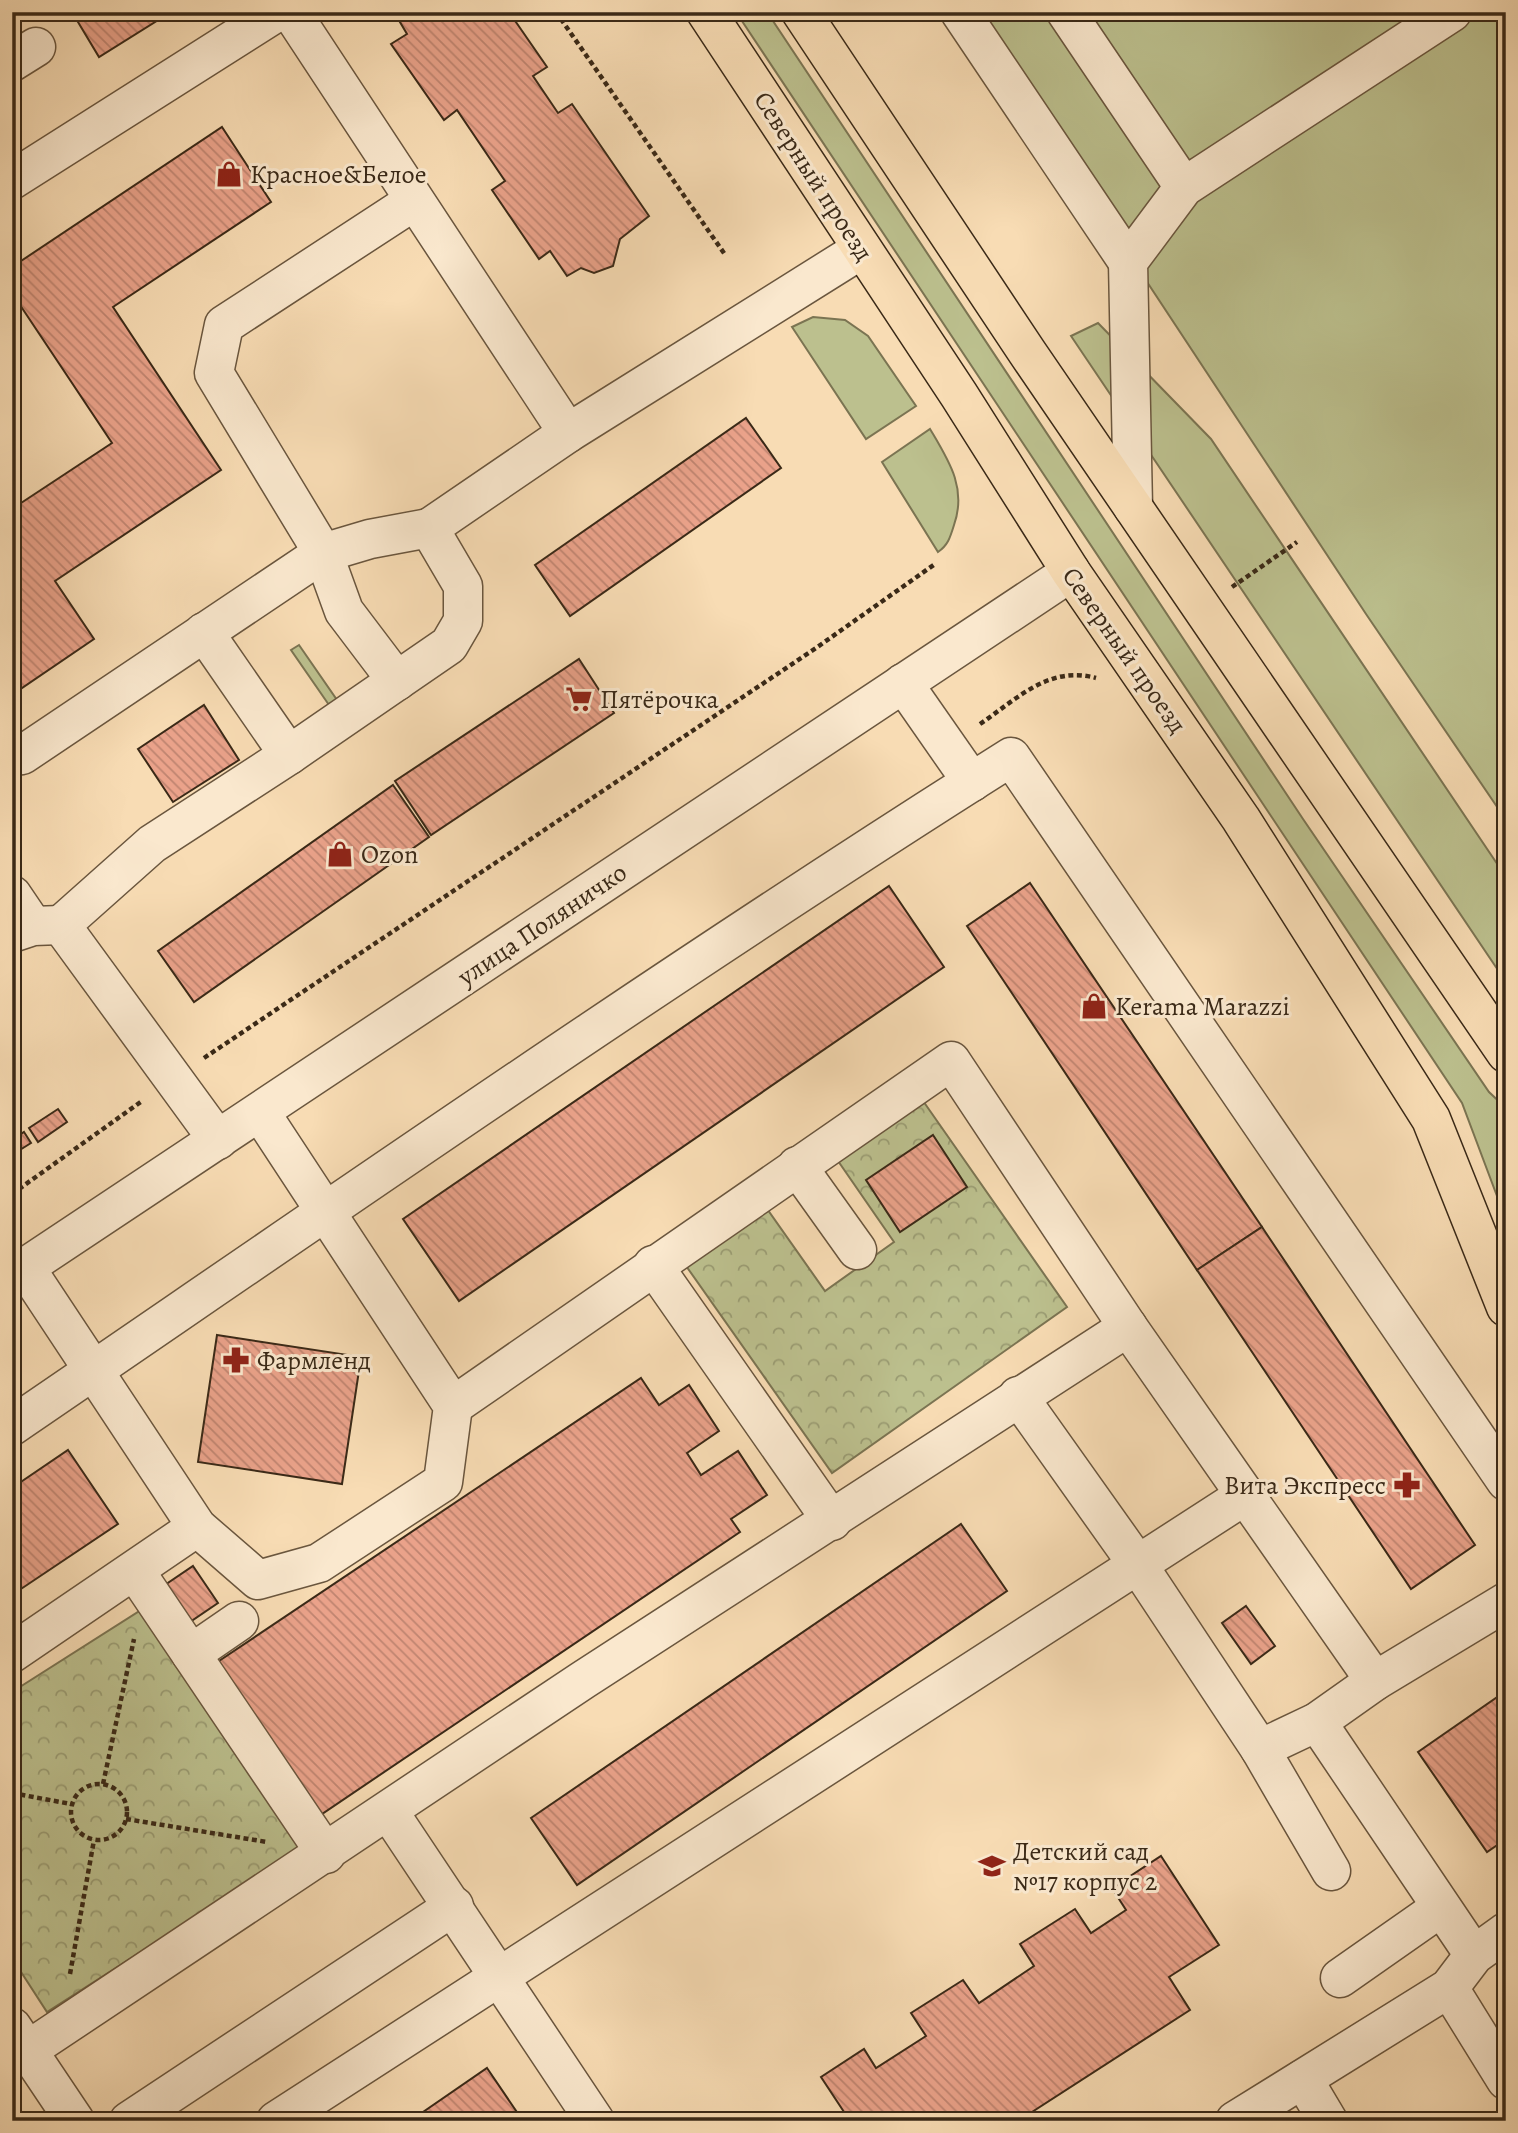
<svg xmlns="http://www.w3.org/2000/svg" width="1518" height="2133" viewBox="0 0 1518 2133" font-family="Alegreya,serif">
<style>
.grass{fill:#bcc08e;stroke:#7b7452;stroke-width:2}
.forest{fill:url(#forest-crowns);stroke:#7b7452;stroke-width:2}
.building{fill:url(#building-back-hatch);stroke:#3a2917;stroke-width:2}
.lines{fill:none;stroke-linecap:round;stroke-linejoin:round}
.minor-casing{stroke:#6a563e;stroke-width:41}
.major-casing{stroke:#3a2917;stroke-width:41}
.path{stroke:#3a2917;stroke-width:4.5;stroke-dasharray:5 3.5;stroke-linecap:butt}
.minor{stroke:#fae8ce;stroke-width:38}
.major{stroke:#f8dcb4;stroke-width:38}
.labels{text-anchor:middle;stroke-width:6;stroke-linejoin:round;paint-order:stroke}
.poi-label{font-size:26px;fill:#3a2917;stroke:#fae8ce;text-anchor:start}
.street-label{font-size:26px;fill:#3a2917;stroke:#fae8ce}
</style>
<defs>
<pattern id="forest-crowns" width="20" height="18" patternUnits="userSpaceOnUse" patternTransform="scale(1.75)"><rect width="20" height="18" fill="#bcc08e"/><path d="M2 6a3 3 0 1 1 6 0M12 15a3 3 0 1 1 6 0" fill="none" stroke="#9a9c73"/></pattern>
<pattern id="building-back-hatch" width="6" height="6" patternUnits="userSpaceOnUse" patternTransform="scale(1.75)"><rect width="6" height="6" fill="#eaa28a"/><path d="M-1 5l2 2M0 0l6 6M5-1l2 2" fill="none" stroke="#bf8470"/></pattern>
</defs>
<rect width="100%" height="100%" fill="#f8dcb4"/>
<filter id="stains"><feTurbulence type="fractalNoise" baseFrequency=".00286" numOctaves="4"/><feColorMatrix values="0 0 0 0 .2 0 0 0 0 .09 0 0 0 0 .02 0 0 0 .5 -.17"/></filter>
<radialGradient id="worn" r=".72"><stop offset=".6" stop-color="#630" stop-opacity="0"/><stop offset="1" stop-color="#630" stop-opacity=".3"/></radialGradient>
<!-- grass -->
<g class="grass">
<path d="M736 12H767L1303 819 1489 1092 1506 1108V1220L1462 1103Z"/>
<path d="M969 12H1506V820L1366 614Z"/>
<path d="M813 317 845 320 868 336 916 406 866 439 792 327Z"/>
<path d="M1098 323 1211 439 1506 877V982L1071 336Z"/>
<path d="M930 429C949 461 967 488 954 525 950 538 948 545 938 552L882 462Z"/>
<path d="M299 645 337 700 329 705 291 650Z"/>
</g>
<!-- forest -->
<g class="forest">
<path d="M921 1098 1067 1307 832 1473 684 1263 765 1206 825 1291 894 1242 836 1158Z"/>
<path d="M149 1605 303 1848 47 2012 12 1958V1692Z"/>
</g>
<!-- building -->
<g class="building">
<path d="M72 12H171L99 57Z"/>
<path d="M509 12 547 67 533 76 558 113 572 104 649 216 620 239 613 266 594 273 581 268 567 276 550 251 539 259 492 190 505 181 457 110 444 120 391 44 407 34 394 12Z"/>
<path d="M222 127 271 202 113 307 221 470 55 581 94 639 19 690 12 680V509L112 443 12 293V267Z"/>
<path d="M746 418 781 468 570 616 535 565Z"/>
<path d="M579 659 614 713 431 835 395 781Z"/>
<path d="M204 705 239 760 173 802 138 749Z"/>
<path d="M393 785 429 837 194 1002 158 951Z"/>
<path d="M1030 883 1262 1227 1197 1270 967 926Z"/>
<path d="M889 886 944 967 459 1301 403 1219Z"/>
<path d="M58 1109 67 1122 38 1142 29 1128Z"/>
<path d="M24 1132 31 1143 15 1153 12 1140Z"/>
<path d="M933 1135 967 1187 900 1232 866 1180Z"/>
<path d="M1262 1227 1475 1545 1411 1589 1197 1270Z"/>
<path d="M217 1335 361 1357 342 1484 198 1462Z"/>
<path d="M641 1378 659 1405 689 1385 719 1431 687 1453 701 1475 738 1451 767 1495 731 1519 740 1532 319 1816 216 1663Z"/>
<path d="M68 1450 118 1524 12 1595V1488Z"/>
<path d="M961 1524 1007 1591 577 1885 531 1818Z"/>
<path d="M193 1566 218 1603 181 1628 156 1591Z"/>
<path d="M1246 1606 1275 1646 1251 1664 1222 1623Z"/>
<path d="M1506 1691V1839L1487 1852 1418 1752Z"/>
<path d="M1161 1856 1219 1945 1169 1977 1190 2010 1018 2121H850L821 2077 864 2049 876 2068 926 2036 911 2013 963 1980 979 2003 1034 1966 1020 1944 1075 1909 1091 1933 1126 1910 1112 1888Z"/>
<path d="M487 2068 523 2121H410Z"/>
</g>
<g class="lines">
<!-- minor casing -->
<g class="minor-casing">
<g id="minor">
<path d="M291 12 568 433 862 249"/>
<path d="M960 12 1128 262"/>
<path d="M1066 12 1184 187"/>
<path d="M12 62 36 47"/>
<path d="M12 180 277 12"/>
<path d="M1133 507 1128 262 1184 187 1452 12"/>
<path d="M204 632 289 755 449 645 463 621V586L429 528 568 433"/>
<path d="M397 681 344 611 323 553 214 373 224 325 414 201"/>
<path d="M903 683 972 782"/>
<path d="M12 756 22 755 323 553 370 539 429 528"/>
<path d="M12 895 33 926"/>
<path d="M12 933 33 926 61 925"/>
<path d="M218 1140 61 925 152 844 289 755"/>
<path d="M797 1166 857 1250"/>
<path d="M653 1265 832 1521"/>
<path d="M25 1267 197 1527 258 1580 319 1563 443 1482 453 1406 260 1112"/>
<path d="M12 1276 1071 572"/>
<path d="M1018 1396 1138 1565 1260 1749 1331 1871"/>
<path d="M453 1406 951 1061 1128 1327 1375 1681"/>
<path d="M12 1426C343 1200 672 971 1011 757L1506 1481"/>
<path d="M135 1571 326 1854"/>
<path d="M12 1653 197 1527"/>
<path d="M191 1654 239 1621"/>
<path d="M1317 1722 1474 1955"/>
<path d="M1260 1749 1317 1722 1375 1681 1506 1602"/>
<path d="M389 1812 595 2121"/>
<path d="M1340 1978 1440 1908"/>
<path d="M1449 1988 1506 2080"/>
<path d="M12 2027 75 2121"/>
<path d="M28 2050 583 1680 1128 1327"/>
<path d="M1303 2079 1328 2121"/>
<path d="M129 2121 454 1906"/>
<path d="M276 2121 1244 1496"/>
<path d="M1235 2121 1449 1988 1474 1955 1506 1932"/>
</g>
</g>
<!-- major casing -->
<g class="major-casing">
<g id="major">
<path d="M706 12 959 395 1071 572 1241 819 1431 1119 1506 1307"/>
<path d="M801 12 1027 352 1506 1053"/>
</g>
</g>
<!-- path -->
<g class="path">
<path d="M556 12 726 256"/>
<path d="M1232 587 1297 542"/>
<path d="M980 724C1017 699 1049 665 1096 678"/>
<path d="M204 1058 816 648 935 564"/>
<path d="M12 1194 142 1101"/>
<path d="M103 1784 134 1639"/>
<circle cx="99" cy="1812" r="28"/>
<path d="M12 1793 71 1804"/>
<path d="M126 1819 267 1842"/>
<path d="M70 1974 94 1840"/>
</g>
<!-- minor -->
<use href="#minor" class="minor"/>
<!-- major -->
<use href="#major" class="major"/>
</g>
<!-- icons -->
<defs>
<g id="shop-bare" transform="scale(2.1)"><path d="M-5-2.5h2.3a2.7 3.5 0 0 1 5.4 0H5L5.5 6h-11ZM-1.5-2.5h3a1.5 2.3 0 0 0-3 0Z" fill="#8f2418" stroke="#fae8ce" stroke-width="2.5" paint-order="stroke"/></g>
<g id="supermarket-bare" transform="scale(2.1)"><path d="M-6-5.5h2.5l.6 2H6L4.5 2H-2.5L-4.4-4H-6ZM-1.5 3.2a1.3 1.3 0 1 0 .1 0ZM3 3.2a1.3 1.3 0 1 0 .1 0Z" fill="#8f2418" stroke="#fae8ce" stroke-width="2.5" paint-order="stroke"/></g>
<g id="pharmacy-bare" transform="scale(2.1)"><path d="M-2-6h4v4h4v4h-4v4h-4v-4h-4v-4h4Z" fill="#8f2418" stroke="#fae8ce" stroke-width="2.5" paint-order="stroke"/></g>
<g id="school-bare" transform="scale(2.1)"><path d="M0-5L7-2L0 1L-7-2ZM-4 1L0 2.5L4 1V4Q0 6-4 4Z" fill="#8f2418" stroke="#fae8ce" stroke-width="2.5" paint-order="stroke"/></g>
</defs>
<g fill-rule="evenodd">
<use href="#shop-bare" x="229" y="174"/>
<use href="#supermarket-bare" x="579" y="699"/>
<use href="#shop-bare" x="340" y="854"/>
<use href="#shop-bare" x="1094" y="1006"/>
<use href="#pharmacy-bare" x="236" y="1360"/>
<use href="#pharmacy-bare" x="1407" y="1485"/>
<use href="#school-bare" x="992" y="1866"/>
</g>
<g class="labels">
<!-- poi labels -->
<g class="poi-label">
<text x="250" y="183">Красное&amp;Белое</text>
<text x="600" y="708">Пятёрочка</text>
<text x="361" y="863">Ozon</text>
<text x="1115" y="1015">Kerama Marazzi</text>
<text x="257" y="1369">Фармленд</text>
<text x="1386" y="1494" text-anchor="end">Вита Экспресс</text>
<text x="1013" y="1860">Детский сад<tspan x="1013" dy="30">№17 корпус 2</tspan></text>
</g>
<!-- street labels -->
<g class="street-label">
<text transform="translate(814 176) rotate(57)" y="9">Северный проезд</text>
<text transform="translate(1125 650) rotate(55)" y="9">Северный проезд</text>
<text transform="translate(542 924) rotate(-34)" y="9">улица Поляничко</text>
</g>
</g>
<!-- margin -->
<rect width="1518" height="2133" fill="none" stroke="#f8dcb4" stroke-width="42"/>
<rect x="14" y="14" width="1490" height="2105" fill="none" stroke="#3a2917" stroke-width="3.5"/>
<rect x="21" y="21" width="1476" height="2091" fill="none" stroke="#3a2917" stroke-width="2"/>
<rect width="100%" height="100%" filter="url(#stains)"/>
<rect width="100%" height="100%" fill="url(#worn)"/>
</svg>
